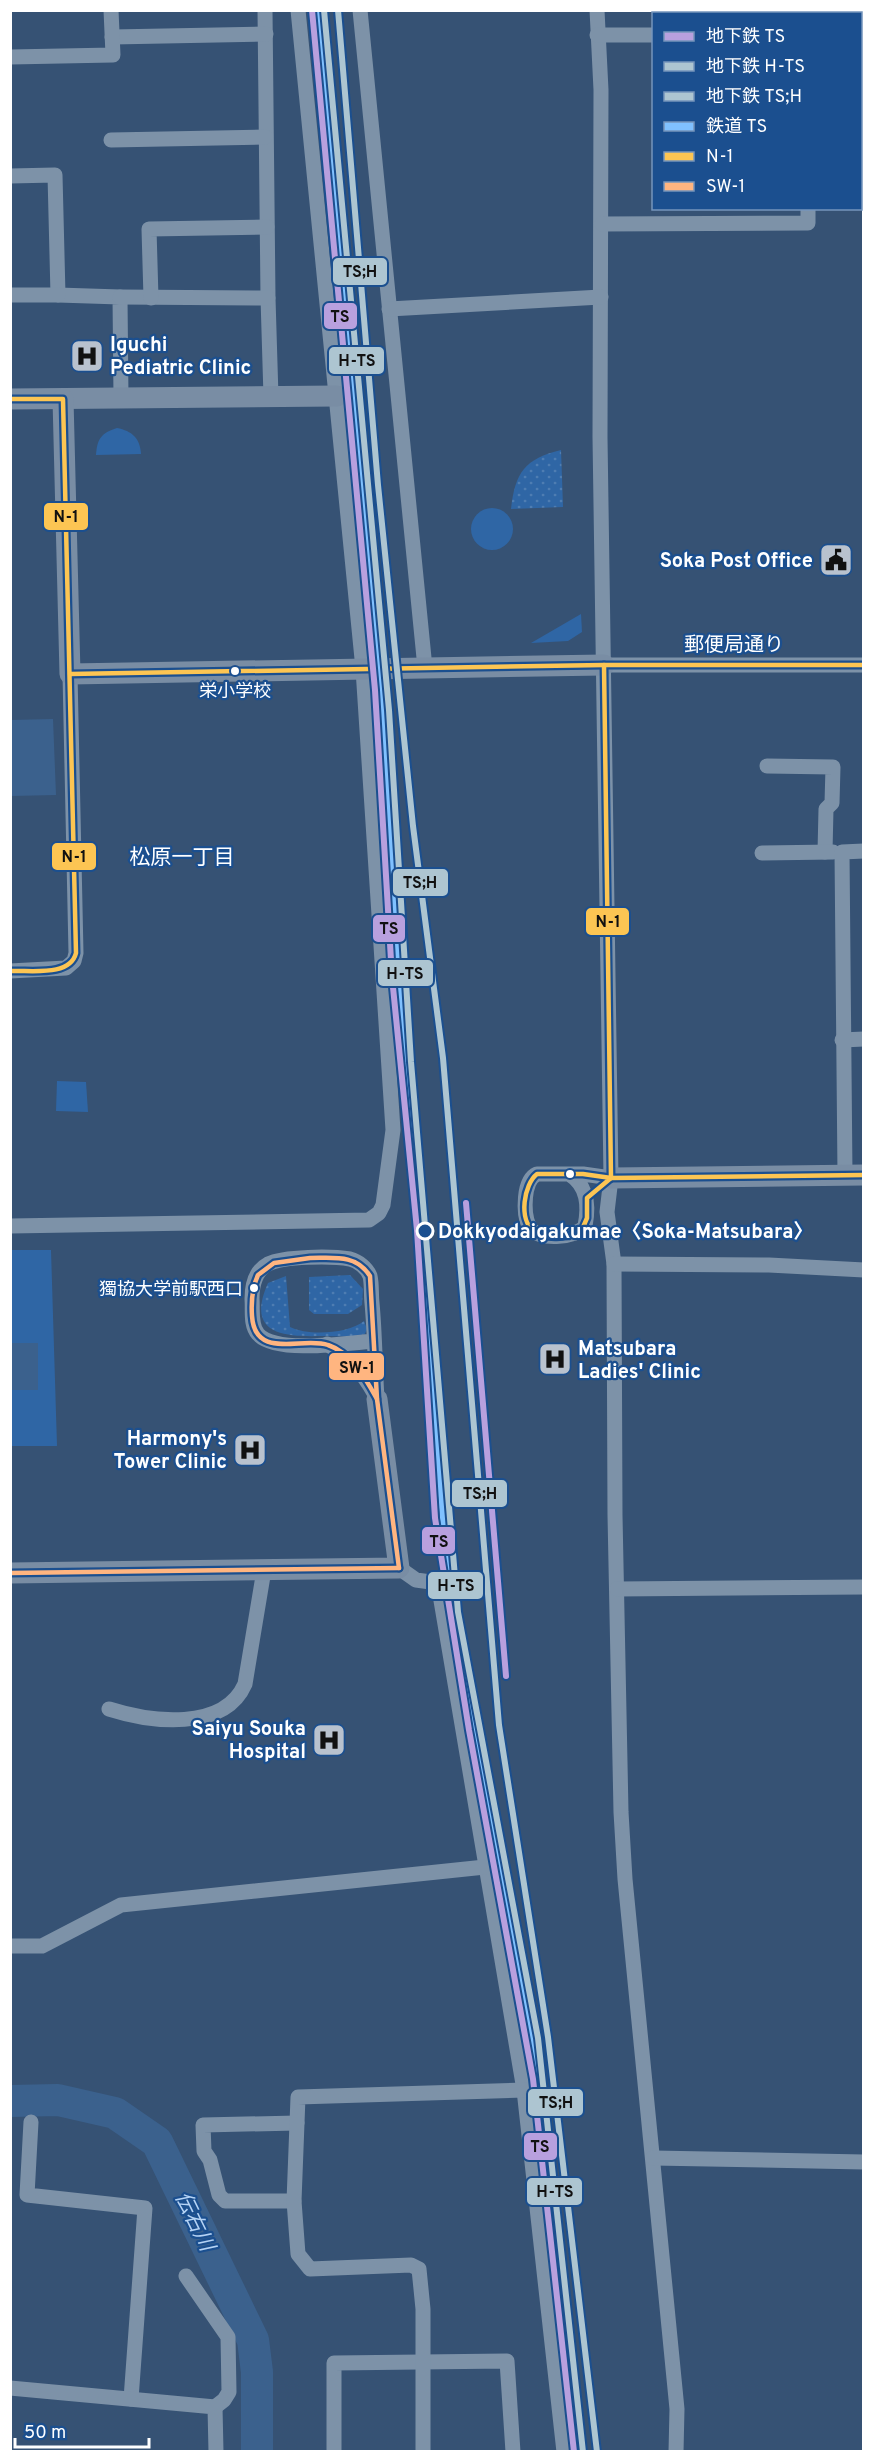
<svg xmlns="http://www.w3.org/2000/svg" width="874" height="2462" viewBox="0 0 874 2462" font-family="Overpass,'Noto Sans JP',sans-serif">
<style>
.grass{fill:url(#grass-dots)}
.green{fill:#2f66a5}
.water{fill:#3b618d}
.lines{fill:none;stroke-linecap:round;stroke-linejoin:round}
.river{stroke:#3b618d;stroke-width:32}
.street{stroke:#7d92a8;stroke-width:15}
.secondary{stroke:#798da4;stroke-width:21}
.bus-1-casing{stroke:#1b4f8f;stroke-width:9}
.bus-2-casing{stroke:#1b4f8f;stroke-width:9}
.bus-1{stroke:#fcc553;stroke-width:4.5}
.bus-2{stroke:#ffb580;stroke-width:4.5}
.rail-1-casing{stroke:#1b4f8f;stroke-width:10}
.rail-1{stroke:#80c1ff;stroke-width:6}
.metro-1-casing{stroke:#1b4f8f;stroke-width:10}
.metro-2-casing{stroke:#1b4f8f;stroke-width:10}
.metro-3-casing{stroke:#1b4f8f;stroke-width:10}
.metro-1{stroke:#b8a0de;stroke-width:6}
.metro-2{stroke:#adc5d1;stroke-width:6}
.metro-3{stroke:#adc5d1;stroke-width:6}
.bus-dot{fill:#fff;stroke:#1b4f8f;stroke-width:2}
.stop-dot{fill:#1b4f8f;stroke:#fff;stroke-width:3}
.labels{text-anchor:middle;stroke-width:4.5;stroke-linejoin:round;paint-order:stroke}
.bus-label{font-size:18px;fill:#fff;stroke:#1b4f8f}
.poi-label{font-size:20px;font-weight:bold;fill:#fff;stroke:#1b4f8f;text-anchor:end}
.street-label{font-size:20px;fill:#fff;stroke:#1b4f8f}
.stop-label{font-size:20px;font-weight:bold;fill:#fff;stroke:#1b4f8f;text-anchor:start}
.neighbourhood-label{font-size:21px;fill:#fff;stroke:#1b4f8f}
.water-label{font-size:21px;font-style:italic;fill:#b5d3f5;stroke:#1b4f8f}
.line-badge{stroke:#1b4f8f;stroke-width:2}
.pale-badge-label{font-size:16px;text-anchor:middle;font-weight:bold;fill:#111}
</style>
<defs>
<pattern id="grass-dots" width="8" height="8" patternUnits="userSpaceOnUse" patternTransform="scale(1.5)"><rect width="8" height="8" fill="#2f66a5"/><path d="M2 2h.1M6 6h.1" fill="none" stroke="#4e7db2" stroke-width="1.8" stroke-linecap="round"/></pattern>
</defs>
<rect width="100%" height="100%" fill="#365274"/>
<!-- grass -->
<g class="grass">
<path d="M561 450 563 507 511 509C515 472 525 459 561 450Z"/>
<path d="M350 1275 363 1289 362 1305 348 1314H314L309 1310V1277Z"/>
<path d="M286 1276 290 1327C308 1336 348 1334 364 1321L367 1329 365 1334C352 1338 337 1336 323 1336 284 1337 245 1335 268 1283Z"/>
</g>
<!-- green -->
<g class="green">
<path d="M117 428C132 431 140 438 141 454L96 455C97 439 101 433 117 428Z"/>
<circle cx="492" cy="529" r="21"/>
<path d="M581 614 582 632 568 641 531 643Z"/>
<path d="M57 1081 86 1082 88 1112 56 1111Z"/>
<path d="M10 1250H51L57 1446H11Z"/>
</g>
<!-- water -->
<g class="water">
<path d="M53 719 56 795 11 796V720Z"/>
<rect x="11" y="1343" width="27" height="47"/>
</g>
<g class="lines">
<!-- river -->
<path class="river" d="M10 2101 58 2100 115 2113 157 2142 253 2340 257 2372V2452"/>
<!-- street -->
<g class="street">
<path d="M265 10 268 298 271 397"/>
<path d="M360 10 425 668"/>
<path d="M597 10 601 90 600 437 611 1178 607 1212 614 1264 615 1515 621 1812 625 1879 677 2409 676 2452"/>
<path d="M805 14V10"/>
<path d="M597 35H654"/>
<path d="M112 37 266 34"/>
<path d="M10 57 113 55 111 10"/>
<path d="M860 117H864"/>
<path d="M111 140 265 137"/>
<path d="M10 176 55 175 58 295 120 297 121 398"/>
<path d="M602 224 808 223V208"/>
<path d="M10 295H58"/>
<path d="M120 297 268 298"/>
<path d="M151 298 149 229 267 227"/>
<path d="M389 309 601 297"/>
<path d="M604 665H864"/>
<path d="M767 766 833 767 832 803 826 809 825 852"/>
<path d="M762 853 833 852"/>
<path d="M10 971 66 968 74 961 76 953 70 674"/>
<path d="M842 1040 864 1039"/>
<path d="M569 1174C588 1186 589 1206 585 1226 577 1238 536 1242 529 1226 523 1213 523 1180 537 1174H583L611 1178"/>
<path d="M845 1175 842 852 864 851"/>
<path d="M10 1226 369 1220 379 1213 383 1205 393 1130 363 669 298 10"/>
<path d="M614 1264 769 1265 864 1270"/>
<path d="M374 1341C349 1343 275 1354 258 1334 250 1325 253 1310 252 1299 252 1285 255 1271 268 1264 284 1256 332 1256 350 1259 358 1261 367 1268 370 1276 372 1284 371 1295 372 1303 375 1335 375 1367 377 1399"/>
<path d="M327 1344C349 1358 362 1371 374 1393"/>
<path d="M399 1568 416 1580 438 1583 524 2090 564 2452"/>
<path d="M617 1589 864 1587"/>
<path d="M109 1709C150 1722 224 1732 245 1684L264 1570"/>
<path d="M10 1946H42L121 1905 485 1867"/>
<path d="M31 2122 27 2195 145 2208 131 2399"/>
<path d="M653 2158 864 2162"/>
<path d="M294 2201H225L219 2195 210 2160 204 2151 203 2125 297 2123"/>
<path d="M186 2276 228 2337 229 2392 224 2400 215 2407"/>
<path d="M10 2388 215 2407 216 2452"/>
<path d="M334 2452V2363L507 2361 513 2452"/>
<path d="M423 2452V2309L419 2269 411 2265 310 2269 298 2254 294 2201 298 2097 524 2090"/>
</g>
<!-- secondary -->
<g class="secondary">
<path d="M10 399 337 396"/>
<path d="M63 399 70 674 604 665"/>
<path d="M611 1178 864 1175"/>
<path d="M10 1573 399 1568 377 1399"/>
</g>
<!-- bus-1 casing -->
<g class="bus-1-casing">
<g id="bus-1">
<path d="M10 399H63L76 953C70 977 31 970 10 971"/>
<path d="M604 665 611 1178"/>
<path d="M70 674 604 665H864"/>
<path d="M537 1174H583L611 1178 587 1198V1218L581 1232C567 1237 546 1240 534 1231 518 1220 524 1184 537 1174Z"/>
<path d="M611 1178 864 1175"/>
</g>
</g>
<!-- bus-2 casing -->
<g class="bus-2-casing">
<g id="bus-2">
<path d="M310 1258C334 1258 356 1254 370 1276L377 1399C366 1379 352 1353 328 1345 303 1336 255 1361 252 1316 251 1302 252 1288 258 1275L274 1263Z"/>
<path d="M377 1399 399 1568"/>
<path d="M10 1573 399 1568"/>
</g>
</g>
<!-- bus-1 -->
<use href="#bus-1" class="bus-1"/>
<!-- bus-2 -->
<use href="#bus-2" class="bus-2"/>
<!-- rail-1 casing -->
<g class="rail-1-casing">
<path id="rail-1" d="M317 11 382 711 404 1063 451 1613 531 2039 575 2452"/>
</g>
<!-- rail-1 -->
<use href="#rail-1" class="rail-1"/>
<!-- metro-1 casing -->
<g class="metro-1-casing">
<g id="metro-1">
<path d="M312 10 375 690 392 977 417 1230 435 1518 469 1730 533 2079 574 2452"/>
<path d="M466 1203 506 1676"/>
</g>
</g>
<!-- metro-2 casing -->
<g class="metro-2-casing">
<path id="metro-2" d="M324 10 389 710 411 1062 458 1612 538 2038 583 2452"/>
</g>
<!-- metro-3 casing -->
<g class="metro-3-casing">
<path id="metro-3" d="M338 10 378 485 413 826 443 1058 499 1725 548 2037 597 2452"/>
</g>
<!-- metro-1 -->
<use href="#metro-1" class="metro-1"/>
<!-- metro-2 -->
<use href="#metro-2" class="metro-2"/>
<!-- metro-3 -->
<use href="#metro-3" class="metro-3"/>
</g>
<!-- icons -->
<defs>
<g id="hospital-square" transform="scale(1.725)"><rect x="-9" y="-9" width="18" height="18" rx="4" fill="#b9c2ce" stroke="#1b4f8f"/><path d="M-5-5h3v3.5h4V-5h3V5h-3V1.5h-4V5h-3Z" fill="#111"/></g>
<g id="civic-square" transform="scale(1.725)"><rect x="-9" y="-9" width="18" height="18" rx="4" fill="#b9c2ce" stroke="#1b4f8f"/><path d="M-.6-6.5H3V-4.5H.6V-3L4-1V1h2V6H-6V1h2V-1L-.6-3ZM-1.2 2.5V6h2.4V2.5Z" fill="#111"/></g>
</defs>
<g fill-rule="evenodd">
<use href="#hospital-square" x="87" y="356"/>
<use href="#civic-square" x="836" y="560"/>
<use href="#hospital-square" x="555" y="1359"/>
<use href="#hospital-square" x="250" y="1450"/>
<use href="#hospital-square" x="329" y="1740"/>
</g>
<!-- markers -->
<g class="bus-dot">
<circle cx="235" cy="671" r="5"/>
<circle cx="570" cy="1174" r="5"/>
<circle cx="254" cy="1288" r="5"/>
</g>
<circle class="stop-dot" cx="425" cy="1231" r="8"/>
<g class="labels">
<!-- bus labels -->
<g class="bus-label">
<text x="235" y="697">栄小学校</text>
<text x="243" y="1295" text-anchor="end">獨協大学前駅西口</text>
</g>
<!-- poi labels -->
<g class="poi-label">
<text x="110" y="351" text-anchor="start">Iguchi<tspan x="110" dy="23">Pediatric Clinic</tspan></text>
<text x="813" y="567">Soka Post Office</text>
<text x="578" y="1355" text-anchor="start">Matsubara<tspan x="578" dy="23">Ladies' Clinic</tspan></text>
<text x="227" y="1445">Harmony's<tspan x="227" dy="23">Tower Clinic</tspan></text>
<text x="306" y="1735">Saiyu Souka<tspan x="306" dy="23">Hospital</tspan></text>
</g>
<!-- street labels -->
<g class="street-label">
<text x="734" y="651">郵便局通り</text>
</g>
<!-- stop labels -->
<g class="stop-label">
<text x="438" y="1238">Dokkyodaigakumae〈Soka-Matsubara〉</text>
</g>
<!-- neighbourhood labels -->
<g class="neighbourhood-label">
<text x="182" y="864">松原一丁目</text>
</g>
<!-- water labels -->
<g class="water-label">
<text transform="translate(195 2221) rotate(64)" y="7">伝右川</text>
</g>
</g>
<g class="line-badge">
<rect x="332" y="257" width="56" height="29" rx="6" fill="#adc5d1"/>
<rect x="323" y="302" width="35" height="28" rx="6" fill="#b8a0de"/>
<rect x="328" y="346" width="57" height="29" rx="6" fill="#adc5d1"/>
<rect x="43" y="502" width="46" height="29" rx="6" fill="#fcc553"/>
<rect x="51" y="842" width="46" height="29" rx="6" fill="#fcc553"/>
<rect x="392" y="868" width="57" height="29" rx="6" fill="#adc5d1"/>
<rect x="585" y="907" width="45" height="29" rx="6" fill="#fcc553"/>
<rect x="372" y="914" width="34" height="29" rx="6" fill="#b8a0de"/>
<rect x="377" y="959" width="57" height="28" rx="6" fill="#adc5d1"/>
<rect x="328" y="1352" width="57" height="29" rx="6" fill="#ffb580"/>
<rect x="451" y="1479" width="57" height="29" rx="6" fill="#adc5d1"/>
<rect x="421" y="1526" width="35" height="29" rx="6" fill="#b8a0de"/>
<rect x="427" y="1571" width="57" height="29" rx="6" fill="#adc5d1"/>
<rect x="527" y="2088" width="57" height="29" rx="6" fill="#adc5d1"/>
<rect x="523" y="2132" width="35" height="29" rx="6" fill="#b8a0de"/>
<rect x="526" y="2177" width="57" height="29" rx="6" fill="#adc5d1"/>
</g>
<g class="pale-badge-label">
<text x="360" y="277">TS;H</text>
<text x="340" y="322">TS</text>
<text x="357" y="366">H-TS</text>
<text x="66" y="522">N-1</text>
<text x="74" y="862">N-1</text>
<text x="420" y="888">TS;H</text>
<text x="608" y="927">N-1</text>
<text x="389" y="934">TS</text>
<text x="405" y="979">H-TS</text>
<text x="357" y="1373">SW-1</text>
<text x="480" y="1499">TS;H</text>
<text x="439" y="1547">TS</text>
<text x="456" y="1591">H-TS</text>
<text x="556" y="2108">TS;H</text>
<text x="540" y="2152">TS</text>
<text x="555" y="2197">H-TS</text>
</g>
<!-- border -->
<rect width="874" height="2462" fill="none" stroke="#ffffff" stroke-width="24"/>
<!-- legend -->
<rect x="652" y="12" width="210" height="198" fill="#1b4f8f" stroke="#7695bc" stroke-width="1.5"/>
<rect x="664" y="32" width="30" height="9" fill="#b8a0de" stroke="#7695bc" stroke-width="1.5"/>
<text x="706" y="42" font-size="18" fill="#ffffff">地下鉄 TS</text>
<rect x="664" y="62" width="30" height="9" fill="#adc5d1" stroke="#7695bc" stroke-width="1.5"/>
<text x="706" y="72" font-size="18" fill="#ffffff">地下鉄 H-TS</text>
<rect x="664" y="92" width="30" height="9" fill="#adc5d1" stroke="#7695bc" stroke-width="1.5"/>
<text x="706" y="102" font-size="18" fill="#ffffff">地下鉄 TS;H</text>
<rect x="664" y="122" width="30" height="9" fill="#80c1ff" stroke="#7695bc" stroke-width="1.5"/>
<text x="706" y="132" font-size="18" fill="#ffffff">鉄道 TS</text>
<rect x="664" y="152" width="30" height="9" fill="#fcc553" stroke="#7695bc" stroke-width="1.5"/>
<text x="706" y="162" font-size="18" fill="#ffffff">N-1</text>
<rect x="664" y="182" width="30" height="9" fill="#ffb580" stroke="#7695bc" stroke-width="1.5"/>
<text x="706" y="192" font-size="18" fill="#ffffff">SW-1</text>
<!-- scale -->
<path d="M15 2438v9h134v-9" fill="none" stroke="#ffffff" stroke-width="3"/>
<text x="24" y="2438" font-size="18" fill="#ffffff" stroke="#1b4f8f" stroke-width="4.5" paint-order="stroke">50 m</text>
</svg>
